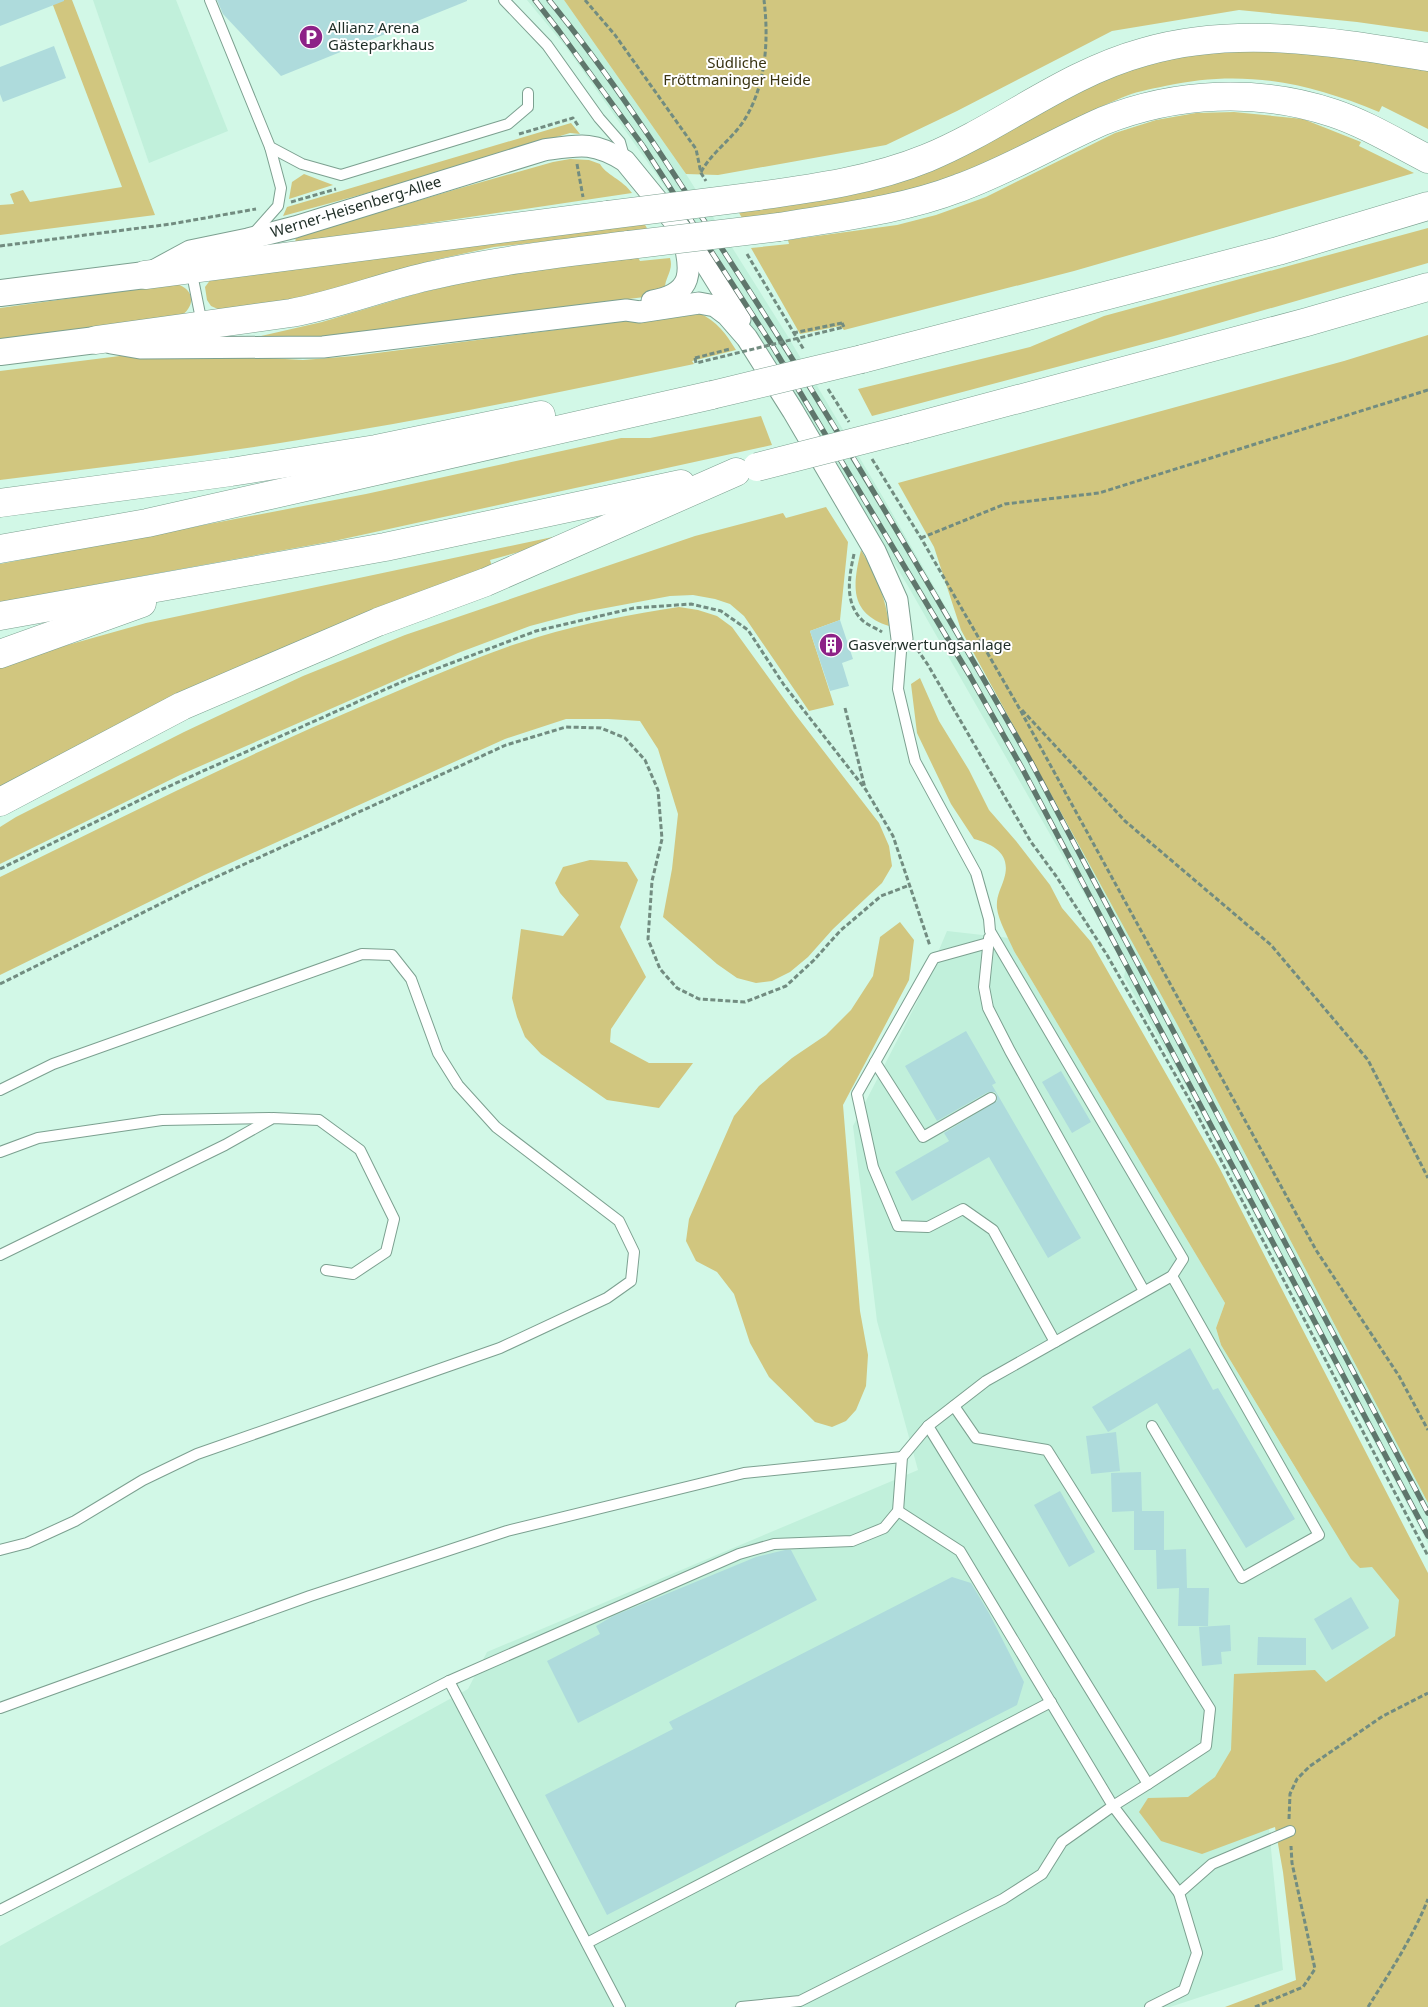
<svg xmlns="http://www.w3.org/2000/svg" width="1428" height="2007" viewBox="0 0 1428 2007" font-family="'Noto Sans',sans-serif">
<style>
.built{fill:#c1f0db}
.green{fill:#d1c67f}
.building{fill:#aedbdc}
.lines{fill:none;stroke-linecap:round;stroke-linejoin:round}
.service-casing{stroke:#7ca090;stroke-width:12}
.minor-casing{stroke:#7ca090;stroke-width:23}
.tertiary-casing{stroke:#7ca090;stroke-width:28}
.motorway-casing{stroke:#7ca090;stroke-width:29}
.path{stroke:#728c80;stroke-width:3;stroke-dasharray:5 2.5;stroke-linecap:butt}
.service{stroke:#fff;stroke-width:10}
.minor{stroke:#fff;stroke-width:21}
.tertiary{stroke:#fff;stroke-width:26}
.motorway{stroke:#fff;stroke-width:28}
.rail-casing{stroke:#5f766c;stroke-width:5.5}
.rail{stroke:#fff;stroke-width:4;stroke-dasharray:11;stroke-linecap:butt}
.motorway-bridge-casing{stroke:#7ca090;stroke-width:29;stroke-linecap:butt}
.path-bridge{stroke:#728c80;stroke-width:3;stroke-dasharray:5 2.5;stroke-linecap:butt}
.motorway-bridge{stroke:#fff;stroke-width:28}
.labels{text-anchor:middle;stroke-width:4;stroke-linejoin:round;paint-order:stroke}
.poi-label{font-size:15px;fill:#1e2d26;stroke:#fff;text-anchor:start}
.park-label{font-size:15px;fill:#393413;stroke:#fff}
.street-label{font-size:15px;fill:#1e2d26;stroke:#fff}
</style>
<rect width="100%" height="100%" fill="#d2f8e7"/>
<!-- built -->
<g class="built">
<path d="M93 0H176L228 131 149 163Z"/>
<path d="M527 0H564L686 174 787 335 884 499 1028 751 1177 1024 1428 1503V1544L1186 1086 1124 977 1126 967 908 586 709 256 661 181 566 47Z"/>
<path d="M947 931 1009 938 1014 951 1225 1303 1216 1328 1221 1345 1301 1477 1428 1636 1265 1788 1283 1970 1170 2007H0V1946L468 1689 487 1652 918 1470 877 1321 853 1126 917 1002Z"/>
</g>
<!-- green -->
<g class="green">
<path d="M51 0H72L155 215 0 235V205L14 204 10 194 23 190 30 202 122 187Z"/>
<path d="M564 0H1428V32L1357 22 1239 10 1112 31 957 111 886 145 718 175 686 174Z"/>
<path d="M1263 49 1325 53 1428 68V129L1382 106 1379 112C1306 82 1243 69 1165 86 1151 89 1134 92 1121 98 1061 123 1004 159 942 180 876 203 811 209 742 218L738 211 853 193 1108 75 1172 57Z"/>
<path d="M1234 112 1303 119 1361 142 1359 146 1414 173 1074 271 844 330 840 326 800 334 751 248 789 244 788 240 897 225 936 215 986 197 1115 133 1156 120 1196 113Z"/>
<path d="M571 123 580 134 570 133 411 181 283 216 287 207Z"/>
<path d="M570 159 589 160 600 164C605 174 623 180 632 193L295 243 296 237 457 189 553 162Z"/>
<path d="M304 174 333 185 289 199 292 182Z"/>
<path d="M644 223 648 230 494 247 434 260 308 296 239 309 220 310 211 306 207 300 205 287 211 279Z"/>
<path d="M1428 228V263L1174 336 872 416 858 389 1030 347 1104 316Z"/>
<path d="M637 256 640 261 670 258C674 271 664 278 665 290L652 296 386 330 302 338H261V336L322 322 419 293 484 278Z"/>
<path d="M173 284C186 284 197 297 188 309 185 314 180 316 175 318L0 339V308Z"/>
<path d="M699 313C717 321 726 334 736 350L692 361 694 364C580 388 467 412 352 431 235 452 118 465 0 480V371L120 356 150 355 196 354 303 360 354 356 671 315Z"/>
<path d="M1428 335V1503L1177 1024 961 630 934 547 898 483 1344 361Z"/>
<path d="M761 416 772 445 334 541 0 602V564L366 494 621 438H650Z"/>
<path d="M826 507 848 542 840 620 810 631 834 705 809 711 744 616 730 604 715 599 693 595 670 596 579 613 530 626 458 653 180 775 0 864V827L16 817 184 732 303 676 405 635 695 536 783 513 786 518Z"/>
<path d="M562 535 544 545 490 560 493 570 0 792V667L57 648 146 623Z"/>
<path d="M861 550C876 575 886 598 889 626 848 613 853 584 861 550Z"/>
<path d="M679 607 698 610 717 616 732 627 795 714 879 823 889 846 892 866 882 883 833 929 808 957 790 972 772 981 756 983 737 978 717 964 663 917 672 869 678 814 658 749 640 721 608 719H566L505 739 204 875 0 975V877C122 817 244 756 369 703 425 680 480 654 538 637 584 623 632 614 679 607Z"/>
<path d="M920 678 939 721 969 770 989 810 1016 841 1050 885 1062 908 1091 942 1219 1167 1428 1573V2007H1225L1296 1980 1283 1872 1275 1827 1202 1854 1161 1841 1139 1812 1148 1798 1188 1797 1215 1777 1231 1750 1234 1674 1315 1670 1326 1682 1395 1636 1399 1600 1372 1567 1360 1568 1351 1559 1221 1345 1216 1328 1225 1303 1014 951C1009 939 998 920 997 908 996 896 1001 889 1004 879 1012 854 993 844 974 839L951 804 917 733 911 684Z"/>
<path d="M590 860 627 862 638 880 620 927 646 977 611 1029 610 1042 649 1063H693L659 1108 607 1100 541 1054 525 1037 517 1017 512 998 521 929 563 936 579 915 560 893 555 883 563 867Z"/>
<path d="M900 922 914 940 909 980 843 1105 860 1311 868 1355 866 1386 856 1410 846 1421 832 1427 815 1422 769 1377 750 1343 734 1294 717 1272 696 1261 686 1241 689 1219 734 1116 759 1086 792 1058 826 1035 851 1010 873 976 880 937Z"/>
</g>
<!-- building -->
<g class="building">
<path d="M0 0H64V1L0 26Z"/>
<path d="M217 0H467V1L281 76 223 14Z"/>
<path d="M54 46 66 78 3 102 0 94V67Z"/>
<path d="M840 620 853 659 842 663 849 686 830 691 810 631Z"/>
<path d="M966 1031 996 1083 992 1085 1081 1238 1048 1258 989 1157 912 1201 895 1172 949 1141 944 1133 997 1101V1095L995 1092H988L937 1121 905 1066Z"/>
<path d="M1061 1071 1091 1122 1072 1133 1042 1082Z"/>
<path d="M1190 1348 1213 1390 1218 1388 1295 1519 1246 1548 1157 1403 1108 1432 1092 1407Z"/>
<path d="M1116 1432 1120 1471 1091 1474 1086 1436Z"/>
<path d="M1141 1472 1142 1511H1140H1164V1550L1186 1549 1187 1588H1180H1209L1208 1626H1178L1179 1588 1157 1589 1156 1550H1134V1511L1112 1512 1111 1473Z"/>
<path d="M1060 1491 1095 1552 1069 1567 1034 1505Z"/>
<path d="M785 1550H791L817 1600 578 1723 547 1661 600 1634 596 1626 613 1616 756 1557Z"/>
<path d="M952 1577 971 1583 989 1613 1024 1682 1017 1705 607 1915 545 1795 673 1729 669 1722Z"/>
<path d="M1351 1597 1369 1628 1332 1650 1314 1619Z"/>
<path d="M1230 1625 1231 1651 1221 1652 1222 1664 1202 1666 1199 1627Z"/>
<path d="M1258 1637 1306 1638V1665H1257Z"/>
</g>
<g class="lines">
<!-- service casing -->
<g class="service-casing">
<g id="service">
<path d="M210 0 270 147 302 164 341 175 508 124 528 107V93"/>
<path d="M504 0 547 45 599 118 620 142 625 160"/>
<path d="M254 233 278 206 281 188 270 147"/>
<path d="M191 269 202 324"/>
<path d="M989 938 984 987 988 1008 1010 1051 1144 1291"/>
<path d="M988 943 934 958 857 1094 873 1167 898 1226 928 1227 963 1209 993 1230 1055 1342"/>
<path d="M875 1062 923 1137 991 1098"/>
<path d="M0 1090 53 1064 362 954 392 955 411 979 438 1053 458 1085 496 1127 619 1221 634 1252 631 1281 607 1298 500 1348 197 1454 143 1480 75 1521 27 1543 0 1550"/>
<path d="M0 1152 38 1138 162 1120 270 1118"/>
<path d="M0 1255 225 1145 273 1118 319 1120 360 1150 394 1219 386 1252 353 1274 326 1270"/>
<path d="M928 1426 1148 1784 1206 1746 1210 1709 1047 1450 976 1438 954 1406"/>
<path d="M1152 1426 1242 1578 1319 1535 1172 1276"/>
<path d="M898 1511 960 1551 1113 1806 1148 1784"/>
<path d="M449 1681 620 2007"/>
<path d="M0 1708 310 1596 507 1531 744 1473 902 1457"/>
<path d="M0 1910 449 1681 739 1554 774 1544 852 1541 884 1528 898 1511 902 1457 928 1426 986 1381 1172 1276 1183 1259 990 931 989 919 976 873 915 761 898 689 902 639"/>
<path d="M587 1943 1051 1702"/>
<path d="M741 2007 800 2001 1003 1899 1042 1874 1062 1842 1113 1806 1179 1893"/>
<path d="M1150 2007 1184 1990 1197 1953 1179 1893 1212 1864 1290 1831"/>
</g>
</g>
<!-- minor casing -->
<g class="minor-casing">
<g id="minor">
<path d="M155 270 190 251 248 239 295 227 544 150C579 145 593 141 625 161L696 248 740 319"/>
<path d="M652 301C694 294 692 271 683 237"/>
<path d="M111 343 140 348 323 347 626 310 640 312 699 303 715 306 727 315 747 338 793 411 875 551 897 600 902 639"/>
</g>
</g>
<!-- tertiary casing -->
<g class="tertiary-casing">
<g id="tertiary">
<path d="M0 293 145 275"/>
<path d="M0 352 96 340"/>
</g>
</g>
<!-- motorway casing -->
<g class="motorway-casing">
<g id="motorway">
<path d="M758 196C816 188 873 180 927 158 1002 127 1064 74 1144 52 1237 25 1334 42 1428 57"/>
<path d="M779 227C839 217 902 210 959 188 1009 170 1055 142 1103 121 1176 92 1258 88 1333 113 1366 124 1397 143 1428 159"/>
<path d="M145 275 608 215"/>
<path d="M96 340 291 313C340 304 386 285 434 275 499 260 564 253 629 245"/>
<path d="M862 359 1278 251 1428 206"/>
<path d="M906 429 1307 322 1428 287"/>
<path d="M0 503 231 472 376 449 541 415"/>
<path d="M0 549 147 523 712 395"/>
<path d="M0 616 385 547 681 484"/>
<path d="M0 654 142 603"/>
<path d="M0 802 182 706 378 622 486 582 736 472"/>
</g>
</g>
<!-- path -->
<g class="path">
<path d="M585 0 615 35 696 149 701 173 706 181"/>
<path d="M519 134 573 118 579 127"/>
<path d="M577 164 583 197"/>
<path d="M701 172C712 152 731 140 743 122 766 87 769 41 764 0"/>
<path d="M291 202 336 189"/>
<path d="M0 246 171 224 256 209"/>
<path d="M747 254 804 350"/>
<path d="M793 333 842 323"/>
<path d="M695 358 730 349"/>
<path d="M828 389 849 422"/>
<path d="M872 459 921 538 1018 706 1316 1250 1399 1376 1428 1430"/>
<path d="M921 538 1005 504 1099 493 1428 390"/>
<path d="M854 554C849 577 844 602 862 620 867 625 876 628 882 632"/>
<path d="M917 649 928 665 1031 842 1056 876 1107 955 1189 1099 1428 1556"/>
<path d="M845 708 865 788"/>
<path d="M1022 710 1125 821 1271 945 1368 1060 1428 1178"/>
<path d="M0 869 154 793 404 681 536 631 634 608 691 604 721 611 748 630 784 685 866 790 893 836 930 946"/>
<path d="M0 984 192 888 506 745 566 727 601 728 625 738 645 760 658 790 662 839 652 881 648 939 660 969 677 988 699 999 745 1002 786 986 814 960 840 931 881 896 910 885"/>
<path d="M1289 1819 1290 1794 1297 1779 1310 1766 1383 1716 1428 1693"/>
<path d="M1255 2007 1303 1987 1315 1969 1292 1863 1291 1846"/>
<path d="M1368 2007C1390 1972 1413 1937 1428 1899"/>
</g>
<!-- service -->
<use href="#service" class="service"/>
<!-- minor -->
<use href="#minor" class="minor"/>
<!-- tertiary -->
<use href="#tertiary" class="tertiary"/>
<!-- motorway -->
<use href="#motorway" class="motorway"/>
<!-- rail casing -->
<g class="rail-casing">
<g id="rail">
<path d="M535 0 559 31 643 146 770 342 970 676 1022 768 1428 1536"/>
<path d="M549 0C616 82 673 172 730 261 836 424 935 593 1031 762L1428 1513"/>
</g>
</g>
<!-- rail -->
<use href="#rail" class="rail"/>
<!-- motorway-bridge casing -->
<g class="motorway-bridge-casing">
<g id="motorway-bridge">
<path d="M608 215 758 196"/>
<path d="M629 245 779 227"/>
<path d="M712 395 862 359"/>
<path d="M757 467 906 429"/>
</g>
</g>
<!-- path-bridge -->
<path class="path-bridge" d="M695 358 696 363 844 327 842 323"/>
<!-- motorway-bridge -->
<use href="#motorway-bridge" class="motorway-bridge"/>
</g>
<!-- icons -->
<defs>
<g id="parking-disc" transform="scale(1.25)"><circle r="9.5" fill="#8d2287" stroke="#fff"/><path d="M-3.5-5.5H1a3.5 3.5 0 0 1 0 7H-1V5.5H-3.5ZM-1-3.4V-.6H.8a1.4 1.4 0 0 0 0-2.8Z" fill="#fff"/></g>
<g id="building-disc" transform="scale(1.25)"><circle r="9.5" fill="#8d2287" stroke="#fff"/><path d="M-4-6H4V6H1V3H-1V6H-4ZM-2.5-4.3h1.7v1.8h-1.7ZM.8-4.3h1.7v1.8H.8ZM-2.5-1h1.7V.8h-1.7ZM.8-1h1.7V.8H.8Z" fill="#fff"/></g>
</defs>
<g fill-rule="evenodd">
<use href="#parking-disc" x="311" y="37"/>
<use href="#building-disc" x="831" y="645"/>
</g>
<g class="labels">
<!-- poi labels -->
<g class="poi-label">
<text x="328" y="33">Allianz Arena<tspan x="328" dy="17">Gästeparkhaus</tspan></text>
<text x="848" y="650">Gasverwertungsanlage</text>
</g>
<!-- park labels -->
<g class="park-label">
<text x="737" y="68">Südliche<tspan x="737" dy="17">Fröttmaninger Heide</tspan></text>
</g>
<!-- street labels -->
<g class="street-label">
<text transform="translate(356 207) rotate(-17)" y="5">Werner-Heisenberg-Allee</text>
</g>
</g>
</svg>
